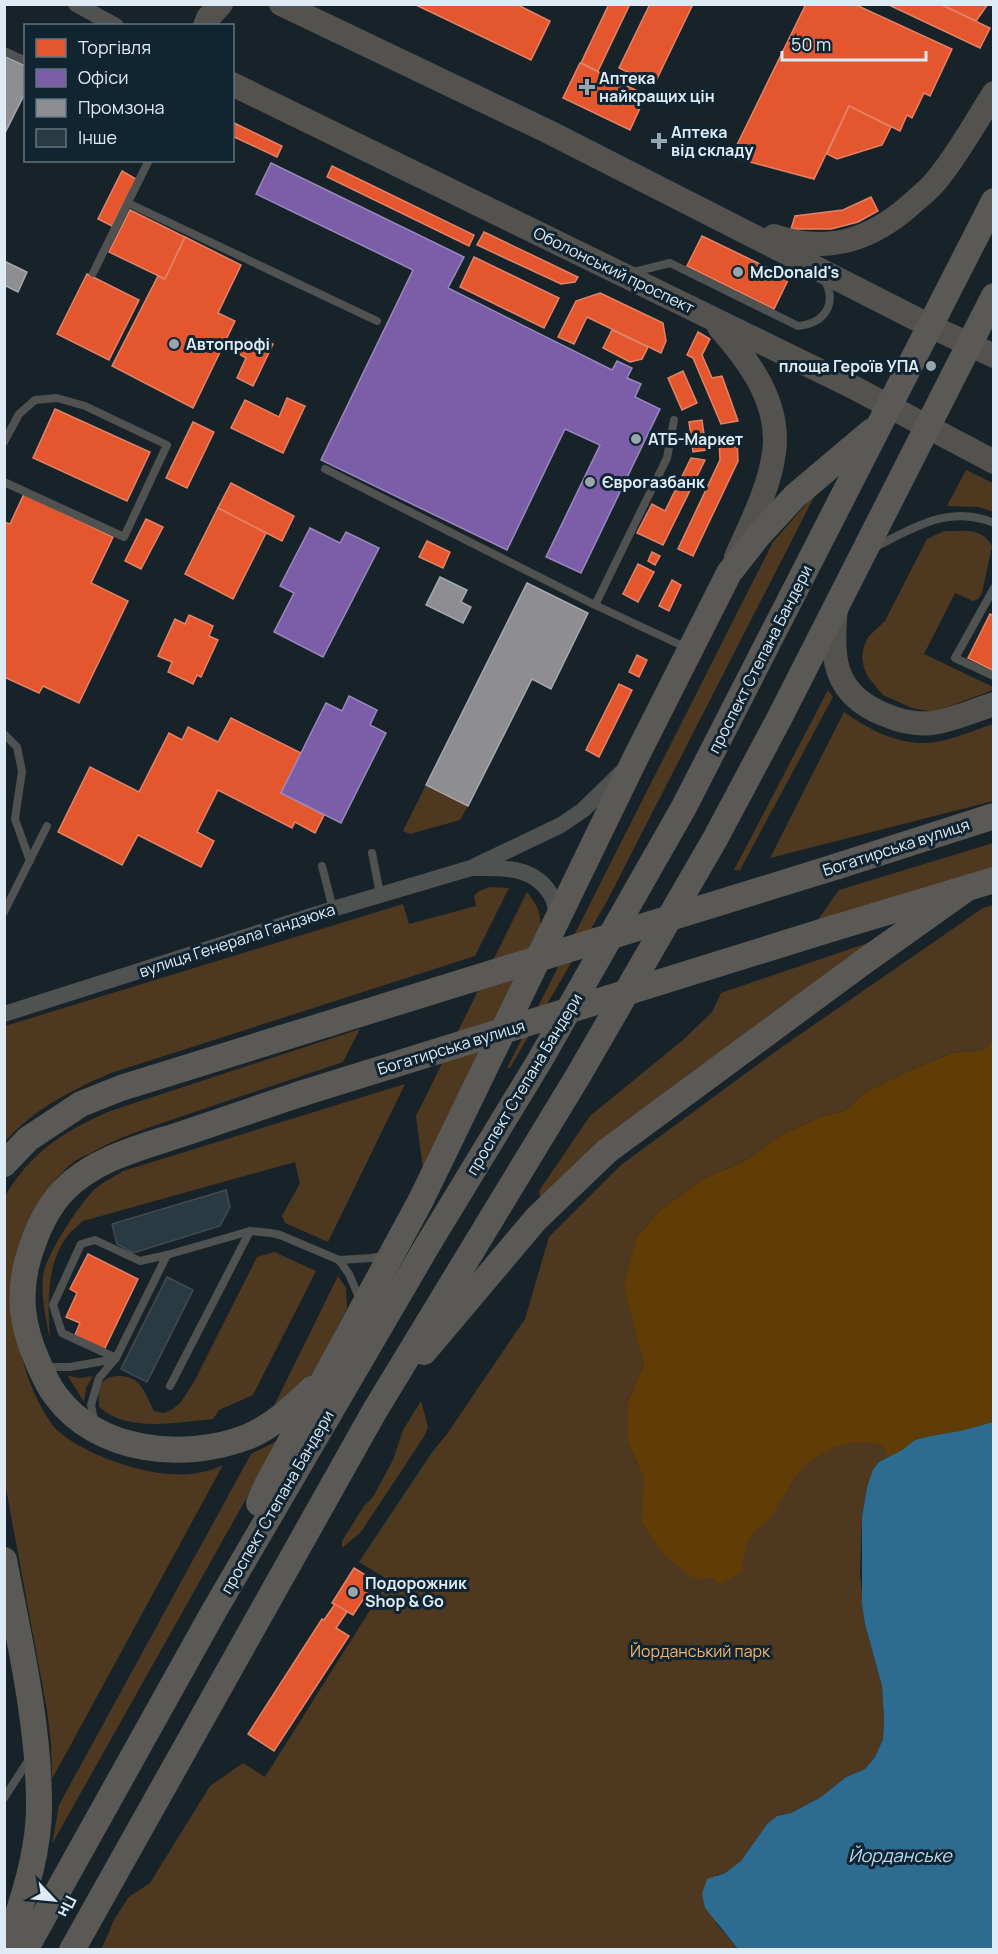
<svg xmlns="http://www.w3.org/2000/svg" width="998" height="1954" viewBox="0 0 998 1954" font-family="Manrope,sans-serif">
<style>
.green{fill:#4e3920}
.forest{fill:#603c06}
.water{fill:#2d6b90}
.shops{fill:#e4572e;stroke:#e28369;stroke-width:1.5}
.offices{fill:#7b5ea7;stroke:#9988be;stroke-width:1.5}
.industry{fill:#8d8d92;stroke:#a5a9af;stroke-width:1.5}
.building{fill:#2a3a42;stroke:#414b51;stroke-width:1.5}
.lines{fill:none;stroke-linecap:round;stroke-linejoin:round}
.service{stroke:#505151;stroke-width:8}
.minor{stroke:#505151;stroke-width:16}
.secondary{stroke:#53524f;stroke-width:24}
.primary{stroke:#5a5956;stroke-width:26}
.primary-bridge{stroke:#5a5956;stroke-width:26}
.poi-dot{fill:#99a5ad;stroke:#102431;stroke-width:2}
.labels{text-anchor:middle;stroke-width:6;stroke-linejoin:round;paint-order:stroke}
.poi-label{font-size:16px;font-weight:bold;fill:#deebf4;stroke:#102431;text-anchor:start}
.street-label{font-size:16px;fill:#deebf4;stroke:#102431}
.park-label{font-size:16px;fill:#f7b467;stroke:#102431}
.water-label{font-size:18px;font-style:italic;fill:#badcf3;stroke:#102431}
</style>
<rect width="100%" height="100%" fill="#182329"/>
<!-- green -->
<g class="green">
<path d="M966 470 993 483V512L979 507 947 506Z"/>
<path d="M816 493 607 901 510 1068H507L773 542Z"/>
<path d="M944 531C963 531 982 527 992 546L982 593 978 599 973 601 955 593 924 654 993 687V690L934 712 912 708 883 695 868 677 864 668 862 657 864 646 868 637 885 621 927 539Z"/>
<path d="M828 690 833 697 740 870H734Z"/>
<path d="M844 712C867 728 892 742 921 743 945 744 971 731 993 724V801L770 858Z"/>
<path d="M426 785 468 806 460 820 410 834 403 831Z"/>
<path d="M993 843V871L815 924 839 890Z"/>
<path d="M490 887 509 888 475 956 111 1073C72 1090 33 1109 5 1142V1026L403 904 409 924 476 906 474 896 479 891Z"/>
<path d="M527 892C538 906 543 916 539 934L423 1169 416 1116Z"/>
<path d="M993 905 994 1040 987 1048 974 1051 952 1053 911 1070 866 1092 846 1110 821 1117 781 1135 745 1161 705 1178 660 1210 636 1238 625 1287 644 1364 628 1401V1443L644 1478 885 1402 902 1450 879 1462 867 1487 862 1517 860 1573 865 1624 882 1686 884 1718 883 1739 875 1757 865 1769 846 1777 821 1797 791 1813 777 1816 767 1824 741 1861 725 1873 716 1875V1923L738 1949 101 1950 115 1918 129 1897 150 1883 210 1786 243 1763 265 1777 389 1580 359 1562 433 1451 447 1434 525 1319 549 1237 621 1165 779 1049 983 908Z"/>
<path d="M888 936 598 1142 541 1200 539 1191 590 1116 683 1040 712 1012 721 993Z"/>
<path d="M360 1029 343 1062C290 1080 236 1098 183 1116 151 1127 120 1136 91 1153 84 1156 77 1159 71 1164 0 1226 0 1354 54 1427 73 1447 112 1462 139 1469 166 1476 197 1478 223 1465L52 1779 51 1743 47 1710 5 1483V1196C32 1151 63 1132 110 1111Z"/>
<path d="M405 1084 328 1242 285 1223 282 1216 300 1183 295 1162 83 1221C79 1225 73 1229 69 1234 45 1263 48 1306 50 1340 46 1319 41 1297 43 1276 45 1256 80 1203 95 1189 103 1182 114 1177 123 1171Z"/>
<path d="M274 1252 316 1271 253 1395 219 1410 213 1419C177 1422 128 1433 99 1407 99 1400 98 1389 102 1383 110 1373 129 1375 137 1382 145 1389 149 1402 154 1411L164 1413 173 1409 181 1402 194 1382 257 1257Z"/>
<path d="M338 1276 346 1288 347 1308 312 1377 272 1410Z"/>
<path d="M68 1376 80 1378 93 1376 86 1388 84 1402Z"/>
<path d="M421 1401 428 1427 425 1435 361 1532 342 1548V1541L364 1506 373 1497 393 1460 403 1430Z"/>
<path d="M279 1440 52 1844 59 1805 251 1454Z"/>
</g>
<!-- forest -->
<path class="forest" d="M993 1040V1422L960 1431 930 1436 915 1440 902 1450 888 1458 883 1446C855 1435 819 1449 800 1471 789 1484 782 1500 773 1514 768 1522 759 1526 753 1533 744 1545 743 1559 742 1572L721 1584 710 1577 699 1580 690 1576 662 1553 642 1522 644 1478 628 1443V1401L644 1364 624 1287 636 1238 660 1210 705 1178 745 1161 781 1135 821 1117 846 1110 866 1092 911 1070 952 1053 974 1051 987 1048Z"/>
<!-- water -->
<path class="water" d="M993 1422V1949H738L705 1908 702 1894 707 1879 725 1873 741 1861 767 1824 777 1816 791 1813 821 1797 846 1777 865 1769 875 1757 883 1739 884 1718 882 1686 865 1624 862 1604V1517L867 1487 873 1470 879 1462 902 1450 915 1440 930 1436 960 1431Z"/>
<!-- shops -->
<g class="shops">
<path d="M414 4H516L550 21 531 60Z"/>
<path d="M609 4H630L598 71 581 63Z"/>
<path d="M650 4H693L654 85 619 68Z"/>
<path d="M806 4H854L952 49 930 96 924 93 912 118 907 115 900 131 849 106 814 179 731 157Z"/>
<path d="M887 4H940L990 28 980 48Z"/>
<path d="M940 4H988L976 21Z"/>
<path d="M580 63 646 95 630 130 563 98Z"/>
<path d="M849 106 891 127 882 145 837 159 827 154Z"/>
<path d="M232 122 282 146 277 157 232 136Z"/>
<path d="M332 166 474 235 469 246 327 177Z"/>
<path d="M122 171 136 179 112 226 98 219Z"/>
<path d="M871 197 878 211 858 222 831 229H791L795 216 843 210Z"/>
<path d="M130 210 185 237 165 279 109 252Z"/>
<path d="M484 232 578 277 575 282 561 284 477 245Z"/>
<path d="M702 236 789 278 774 309 687 266Z"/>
<path d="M185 237 241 265 218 313 235 321 193 408 112 366 158 276 165 279Z"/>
<path d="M474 257 559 298 544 328 460 287Z"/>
<path d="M87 274 139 300 109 360 57 334Z"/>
<path d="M600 293 663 323 666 341 661 353 587 317 574 344 558 337 576 301Z"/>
<path d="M612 330 648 347 642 359 630 362 603 348Z"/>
<path d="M698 332 710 339 702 355 712 378 722 376 738 421 721 424 693 358 687 355Z"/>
<path d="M258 337 273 344 253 386 237 378 246 358 239 354 246 339 255 343Z"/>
<path d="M683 371 697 403 682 410 668 378Z"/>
<path d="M287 398 305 406 283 453 231 428 245 400 279 417Z"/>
<path d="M55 409 150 452 127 501 33 458Z"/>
<path d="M702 420 706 450 693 452 689 422Z"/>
<path d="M193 422 214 432 187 488 166 478Z"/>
<path d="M737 437 738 461 693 556 678 549 720 460 719 439Z"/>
<path d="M691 458 705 460 663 545 637 533 652 504 665 511Z"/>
<path d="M231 483 294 516 282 541 218 508Z"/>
<path d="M24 494 113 537 91 583 128 601 79 703 43 686 39 693 4 677V522L10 524Z"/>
<path d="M218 508 266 533 233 599 185 574Z"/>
<path d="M146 519 163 527 141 569 125 561Z"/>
<path d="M427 541 450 552 443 568 419 557Z"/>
<path d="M652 552 660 556 655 565 648 561Z"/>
<path d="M638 564 654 572 638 602 623 594Z"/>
<path d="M672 580 681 585 669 611 659 606Z"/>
<path d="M990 614 994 616V671L968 658Z"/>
<path d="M189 615 213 626 209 636 218 640 201 677 197 675 193 684 168 672 172 662 158 656 175 619 185 624Z"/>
<path d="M637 655 647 660 639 677 629 672Z"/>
<path d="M619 684 632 690 599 757 586 750Z"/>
<path d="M231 718 301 753 281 793 324 815 315 833 295 822 292 828 218 790 197 832 214 841 201 867 138 835 122 865 58 832 90 767 139 792 169 733 182 740 188 727 218 742Z"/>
<path d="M88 1254 138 1279 104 1350 75 1335 80 1323 66 1317 77 1293 70 1289Z"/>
<path d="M354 1568 375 1581 353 1615 332 1603Z"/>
<path d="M335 1604 347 1612 336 1628 349 1636 274 1751 248 1734 322 1619 324 1620Z"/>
</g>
<!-- offices -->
<g class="offices">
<path d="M271 163 464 257 448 288 612 370 617 361 632 368 627 378 641 384 635 397 660 409 581 573 546 557 600 445 565 429 507 550 321 460 413 270 256 194Z"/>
<path d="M310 528 340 543 346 532 379 548 323 657 274 632 294 593 280 586Z"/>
<path d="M349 696 377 710 370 725 386 733 341 823 281 793 326 703 342 711Z"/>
</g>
<!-- industry -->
<g class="industry">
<path d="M4 56 26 66V91L4 135Z"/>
<path d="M4 261 27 272 18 292 4 285Z"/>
<path d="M440 577 467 590 461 602 471 607 463 623 426 605Z"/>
<path d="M527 583 588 613 551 689 532 679 468 806 426 785Z"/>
</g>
<!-- building -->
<g class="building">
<path d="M226 1190 230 1207 220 1226 133 1253 117 1244 112 1224Z"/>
<path d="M167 1277 193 1290 147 1382 121 1369Z"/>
</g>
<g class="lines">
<!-- service -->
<g class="service">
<path d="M4 51 26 61"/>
<path d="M128 203 377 321"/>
<path d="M93 273 149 160"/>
<path d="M630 273 670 263 798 326C825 323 838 304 824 279"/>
<path d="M4 442 19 414 35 400 57 398 85 406 167 445 124 537 4 482"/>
<path d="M325 469 595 605 687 648"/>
<path d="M875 547C914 528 949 504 994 523"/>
<path d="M994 588 955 658 994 676"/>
<path d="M595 605 667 458 674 420"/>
<path d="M4 734 17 747 22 771 15 819 30 861"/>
<path d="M372 853 380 894"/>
<path d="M322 866 333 909"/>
<path d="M4 912 47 826"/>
<path d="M339 1260 349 1274 361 1302"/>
<path d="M116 1358 62 1333 53 1305 81 1244 95 1240 140 1261 167 1255 250 1231 271 1233 280 1235 339 1260 372 1258 386 1255"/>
<path d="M45 1367H70L115 1359"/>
<path d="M170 1386 250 1231"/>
<path d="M95 1424 91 1405 99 1378 116 1358 167 1255"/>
<path d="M4 1798 30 1758"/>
</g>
<!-- minor -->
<g class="minor">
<path d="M76 4 116 26"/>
<path d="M475 868C503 868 535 866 551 895 555 901 556 910 557 917"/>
<path d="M4 1014 333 909 471 868 561 825 583 810 622 772"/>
</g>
<!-- secondary -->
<g class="secondary">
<path d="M281 4 547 131 930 326 994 356"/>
<path d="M205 26 208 18 221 4"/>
<path d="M232 84 851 386 994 462"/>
<path d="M774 236C830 255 874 239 916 200 924 193 933 186 939 177 960 151 976 121 994 93"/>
<path d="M719 327C749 361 781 403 774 453 769 489 751 523 736 557"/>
<path d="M836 608C831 656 832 693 883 714 899 721 915 725 932 723 951 721 975 710 994 704"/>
</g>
<!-- primary -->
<g class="primary">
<path d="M838 866 994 816"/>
<path d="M834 928 994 880"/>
<path d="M300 1094C262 1107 223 1120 185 1133 143 1147 94 1158 63 1191 46 1209 35 1235 28 1259 18 1295 22 1326 37 1360 42 1372 48 1386 56 1396 98 1453 185 1461 247 1437 272 1427 293 1407 312 1389"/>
<path d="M4 1164 28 1139 81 1104 121 1088 282 1038"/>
<path d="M424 1352 536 1219 607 1151 862 963 969 887"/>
<path d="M259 1503 267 1485 421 1200 634 761 729 573 758 536 795 496 872 431"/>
<path d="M4 1560C19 1639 39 1724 39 1804 40 1851 22 1906 5 1950"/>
<path d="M25 1950 214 1611 427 1246 540 1060 684 807 994 201"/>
<path d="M72 1950 374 1412 578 1076 715 839 779 719 994 296"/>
</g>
<!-- primary-bridge -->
<g class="primary-bridge">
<path d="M282 1038 838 866"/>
<path d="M300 1094 834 928"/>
</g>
</g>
<!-- markers -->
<g class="poi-dot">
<path d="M584 78h6v6h6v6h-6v6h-6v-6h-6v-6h6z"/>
<path d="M656 132h6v6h6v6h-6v6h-6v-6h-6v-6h6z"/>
<circle cx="738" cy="272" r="6"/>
<circle cx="174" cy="344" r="6"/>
<circle cx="931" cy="366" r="6"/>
<circle cx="636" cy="439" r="6"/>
<circle cx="590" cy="482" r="6"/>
<circle cx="353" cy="1592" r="6"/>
</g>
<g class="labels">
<!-- poi labels -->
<g class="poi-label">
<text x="599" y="84">Аптека<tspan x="599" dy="18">найкращих цін</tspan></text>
<text x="671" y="138">Аптека<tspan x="671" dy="18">від складу</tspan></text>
<text x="750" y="278">McDonald's</text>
<text x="186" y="350">Автопрофі</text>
<text x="919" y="372" text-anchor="end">площа Героїв УПА</text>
<text x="648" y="445">АТБ-Маркет</text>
<text x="602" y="488">Єврогазбанк</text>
<text x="365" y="1589">Подорожник<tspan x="365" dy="18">Shop &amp; Go</tspan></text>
</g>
<!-- street labels -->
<g class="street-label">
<text transform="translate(614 270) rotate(26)" y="6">Оболонський проспект</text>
<text transform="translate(760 659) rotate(-63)" y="6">проспект Степана Бандери</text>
<text transform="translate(896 847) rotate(-18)" y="6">Богатирська вулиця</text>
<text transform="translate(237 940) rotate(-18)" y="6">вулиця Генерала Гандзюка</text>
<text transform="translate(451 1047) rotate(-17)" y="6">Богатирська вулиця</text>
<text transform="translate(524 1084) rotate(-59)" y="6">проспект Степана Бандери</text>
<text transform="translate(277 1502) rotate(-60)" y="6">проспект Степана Бандери</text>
</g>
<!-- park labels -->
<g class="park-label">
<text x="700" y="1657">Йорданський парк</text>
</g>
<!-- water labels -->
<g class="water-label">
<text x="900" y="1862">Йорданське</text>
</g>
</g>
<!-- border -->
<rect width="998" height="1954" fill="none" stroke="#deebf4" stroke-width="12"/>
<!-- legend -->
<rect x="24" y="24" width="210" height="138" fill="#102431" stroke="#62747f" stroke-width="1.5"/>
<rect x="36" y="39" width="30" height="18" fill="#e4572e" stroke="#62747f" stroke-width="1.5"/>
<text x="78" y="54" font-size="18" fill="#deebf4">Торгівля</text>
<rect x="36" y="69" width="30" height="18" fill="#7b5ea7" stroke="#62747f" stroke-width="1.5"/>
<text x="78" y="84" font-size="18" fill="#deebf4">Офіси</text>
<rect x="36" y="99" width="30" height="18" fill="#8d8d92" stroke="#62747f" stroke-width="1.5"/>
<text x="78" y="114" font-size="18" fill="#deebf4">Промзона</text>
<rect x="36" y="129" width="30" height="18" fill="#2a3a42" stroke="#62747f" stroke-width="1.5"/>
<text x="78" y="144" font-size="18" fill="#deebf4">Інше</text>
<!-- north arrow -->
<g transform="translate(54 1900) rotate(116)" stroke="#102431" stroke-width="4.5" paint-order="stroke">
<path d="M0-4.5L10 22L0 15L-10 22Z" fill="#deebf4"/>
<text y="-9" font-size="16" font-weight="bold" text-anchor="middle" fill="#deebf4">Пн</text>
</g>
<!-- scale -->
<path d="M782 51v9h144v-9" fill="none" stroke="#deebf4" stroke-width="3"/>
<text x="791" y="51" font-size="18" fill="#deebf4" stroke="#102431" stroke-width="4.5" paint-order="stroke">50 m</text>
</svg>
